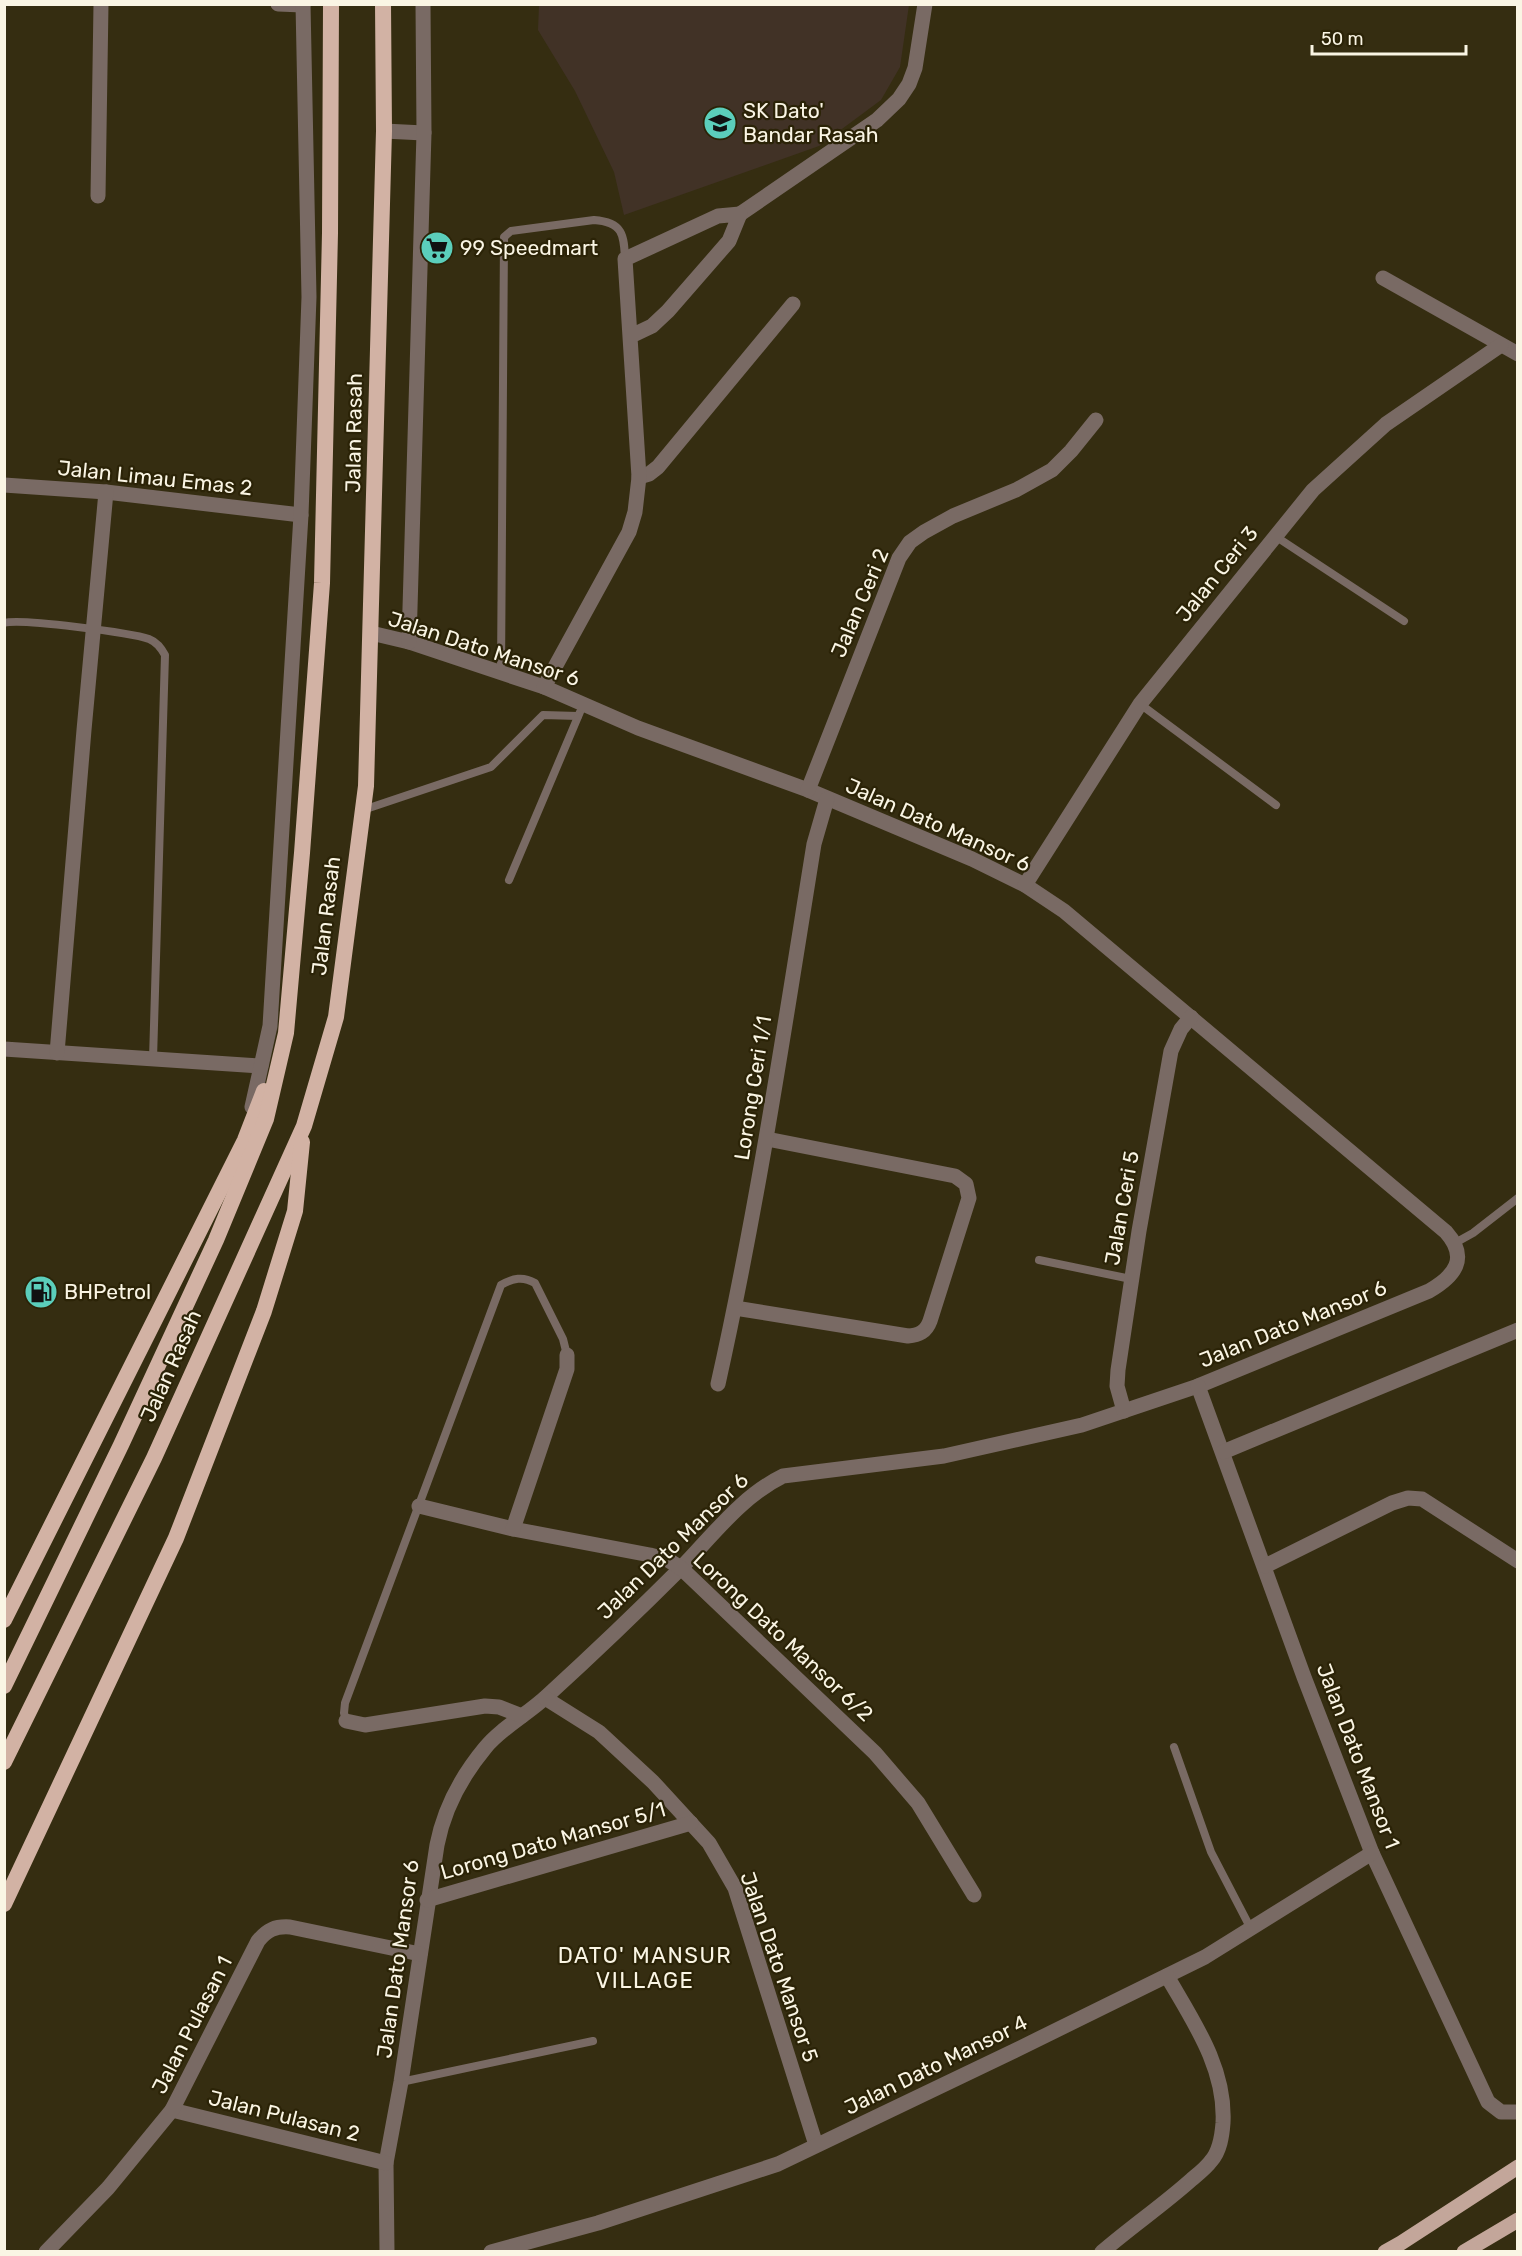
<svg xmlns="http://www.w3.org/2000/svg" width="1522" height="2256" viewBox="0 0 1522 2256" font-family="Rubik,sans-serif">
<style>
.education{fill:#413226}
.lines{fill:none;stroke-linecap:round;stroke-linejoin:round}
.service{stroke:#796a64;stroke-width:8}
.minor{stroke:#796a64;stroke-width:15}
.primary{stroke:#c3a69a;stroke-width:15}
.trunk{stroke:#d2b2a4;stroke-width:16}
.labels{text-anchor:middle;stroke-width:4.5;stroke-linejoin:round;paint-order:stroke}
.poi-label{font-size:21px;fill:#faf5e4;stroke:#2b2307;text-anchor:start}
.street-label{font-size:21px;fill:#faf5e4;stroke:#2b2307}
.neighbourhood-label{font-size:22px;letter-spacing:1.5px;fill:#faf5e4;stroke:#2b2307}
</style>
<rect width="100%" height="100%" fill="#352d11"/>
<!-- education -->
<path class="education" d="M539 5V4L909 5 900 67 881 100 819 146 624 215 614 172 575 91 538 30Z"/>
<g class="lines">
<!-- service -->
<g class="service">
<path d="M1275 536 1404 621"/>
<path d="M4 623C20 618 132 633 149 639 157 642 161 648 165 655L153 1059"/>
<path d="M501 673 504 237 511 231 594 220C623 222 624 235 625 259"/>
<path d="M1140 704 1276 805"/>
<path d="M363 810 491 767 543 715 578 716"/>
<path d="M509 880 580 712"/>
<path d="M1455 1243 1473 1233 1518 1198"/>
<path d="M1039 1260 1131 1279"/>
<path d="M346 1721 344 1713 345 1703 501 1285C513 1278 523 1276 535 1283L563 1339 567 1355"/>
<path d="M1174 1747 1211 1852 1251 1929"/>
<path d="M401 2082 593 2041"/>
</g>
<!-- minor -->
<g class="minor">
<path d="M278 4 303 5"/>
<path d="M384 131 424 133"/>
<path d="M98 196 101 4"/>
<path d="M740 214 877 120 899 99 909 84 915 68 925 4"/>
<path d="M1383 278 1518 354"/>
<path d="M639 477 649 474 658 467 793 304"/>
<path d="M4 485 106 492 301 515"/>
<path d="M371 633 409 642 544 687 638 728 808 790 972 859 1025 885 1064 911 1446 1232C1469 1258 1455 1276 1429 1291L1198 1386 1082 1425 944 1456 783 1476C742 1496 713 1535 682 1567 638 1611 593 1654 547 1696 528 1714 501 1728 485 1748 461 1777 444 1809 437 1845L401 2082 386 2163 387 2252"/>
<path d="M409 642 424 133 423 4"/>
<path d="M544 687 629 532 635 512 639 477 625 259 718 216 740 214 729 241 668 311 652 326 631 336"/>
<path d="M808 790 899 558 910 542 924 532 953 516 1016 490 1052 470 1071 451 1096 420"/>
<path d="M1025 885 1140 704 1313 490 1386 424 1501 345"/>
<path d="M4 1049 261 1066"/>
<path d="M57 1053 84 730 106 492"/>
<path d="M252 1107 270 1026 301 515 309 297 303 4"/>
<path d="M735 1308 908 1336C919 1335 926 1332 930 1321L969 1198 966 1184 955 1176 767 1139"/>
<path d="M718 1384C758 1205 785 1024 814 844L827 799"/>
<path d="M1198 1386 1304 1677 1372 1853 1488 2102 1501 2112H1518"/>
<path d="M1124 1411 1117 1386 1118 1370 1139 1231 1171 1051 1181 1029 1191 1017"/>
<path d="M1223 1452 1518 1330"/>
<path d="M419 1506 513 1529 650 1555 668 1560 681 1568 875 1753 918 1803 974 1895"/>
<path d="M513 1529 567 1369V1355"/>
<path d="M1265 1566 1392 1503 1408 1498 1422 1499 1518 1561"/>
<path d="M545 1698 599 1732 653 1782 709 1843 735 1888 816 2145"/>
<path d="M346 1721 365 1725 485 1706 499 1707 522 1716"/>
<path d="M427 1900 691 1823"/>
<path d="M172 2110 386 2163"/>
<path d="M46 2252 108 2188 172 2110 258 1941C267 1930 275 1926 290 1927L420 1954"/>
<path d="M491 2252 598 2223 778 2164 1014 2051 1205 1957 1372 1853"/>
<path d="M1102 2252C1131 2227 1163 2205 1191 2180 1198 2174 1206 2168 1211 2161 1220 2151 1222 2136 1223 2123 1226 2068 1193 2021 1167 1976"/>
</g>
<!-- primary -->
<g class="primary">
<path d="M1385 2252 1401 2243 1518 2167"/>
<path d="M1464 2252 1518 2220"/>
</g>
<!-- trunk -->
<g class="trunk">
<path d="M4 1620 245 1140 264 1091"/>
<path d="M4 1686 121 1445 216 1240 266 1119 286 1033 302 853 322 583 330 233 331 4"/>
<path d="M4 1762 154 1458 304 1126 336 1017 366 786 384 131 383 4"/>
<path d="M4 1904 176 1538 264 1311 295 1211 302 1142"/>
</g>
</g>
<!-- icons -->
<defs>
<g id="school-disc" transform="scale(1.725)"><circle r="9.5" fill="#5bcebb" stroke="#2b2307"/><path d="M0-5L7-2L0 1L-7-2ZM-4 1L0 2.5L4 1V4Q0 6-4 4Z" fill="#111"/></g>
<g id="supermarket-disc" transform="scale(1.725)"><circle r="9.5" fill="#5bcebb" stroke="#2b2307"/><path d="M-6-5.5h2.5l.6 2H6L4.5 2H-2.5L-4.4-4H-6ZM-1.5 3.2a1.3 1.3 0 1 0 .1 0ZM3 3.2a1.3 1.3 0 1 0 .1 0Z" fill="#111"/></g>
<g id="fuel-disc" transform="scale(1.725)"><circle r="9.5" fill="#5bcebb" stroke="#2b2307"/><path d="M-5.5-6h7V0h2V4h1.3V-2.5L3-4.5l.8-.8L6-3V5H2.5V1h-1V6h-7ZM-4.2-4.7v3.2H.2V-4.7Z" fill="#111"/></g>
</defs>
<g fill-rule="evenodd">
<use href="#school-disc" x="720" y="123"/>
<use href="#supermarket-disc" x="437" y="248"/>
<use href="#fuel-disc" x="41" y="1292"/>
</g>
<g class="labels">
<!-- poi labels -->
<g class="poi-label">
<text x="743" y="118">SK Dato'<tspan x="743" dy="24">Bandar Rasah</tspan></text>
<text x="460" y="255">99 Speedmart</text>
<text x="64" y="1299">BHPetrol</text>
</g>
<!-- street labels -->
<g class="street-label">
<text transform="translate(354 433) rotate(-89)" y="7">Jalan Rasah</text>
<text transform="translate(155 478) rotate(6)" y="7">Jalan Limau Emas 2</text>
<text transform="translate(1217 574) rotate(-51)" y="7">Jalan Ceri 3</text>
<text transform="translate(860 603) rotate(-67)" y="7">Jalan Ceri 2</text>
<text transform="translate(484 649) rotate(18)" y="7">Jalan Dato Mansor 6</text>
<text transform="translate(938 825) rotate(24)" y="7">Jalan Dato Mansor 6</text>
<text transform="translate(326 916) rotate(-83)" y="7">Jalan Rasah</text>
<text transform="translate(753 1088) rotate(-81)" y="7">Lorong Ceri 1/1</text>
<text transform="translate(1122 1208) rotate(-80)" y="7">Jalan Ceri 5</text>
<text transform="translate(1293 1324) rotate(-22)" y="7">Jalan Dato Mansor 6</text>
<text transform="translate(171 1366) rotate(-66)" y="7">Jalan Rasah</text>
<text transform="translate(673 1546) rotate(-44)" y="7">Jalan Dato Mansor 6</text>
<text transform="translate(783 1637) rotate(43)" y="7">Lorong Dato Mansor 6/2</text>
<text transform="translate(1358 1756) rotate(69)" y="7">Jalan Dato Mansor 1</text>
<text transform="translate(553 1841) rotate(-16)" y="7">Lorong Dato Mansor 5/1</text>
<text transform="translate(398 1959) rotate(-82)" y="7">Jalan Dato Mansor 6</text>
<text transform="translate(779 1967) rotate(71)" y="7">Jalan Dato Mansor 5</text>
<text transform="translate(192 2025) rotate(-63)" y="7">Jalan Pulasan 1</text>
<text transform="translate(936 2065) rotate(-26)" y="7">Jalan Dato Mansor 4</text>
<text transform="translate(284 2116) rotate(14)" y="7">Jalan Pulasan 2</text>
</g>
<!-- neighbourhood labels -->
<g class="neighbourhood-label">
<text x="645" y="1963">DATO' MANSUR<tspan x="645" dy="25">VILLAGE</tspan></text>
</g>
</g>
<!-- border -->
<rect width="1522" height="2256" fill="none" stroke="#faf5e4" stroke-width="12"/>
<!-- scale -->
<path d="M1312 45v9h154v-9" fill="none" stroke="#faf5e4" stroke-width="3"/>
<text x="1321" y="45" font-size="18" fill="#faf5e4" stroke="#2b2307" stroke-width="4.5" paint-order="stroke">50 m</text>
</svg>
